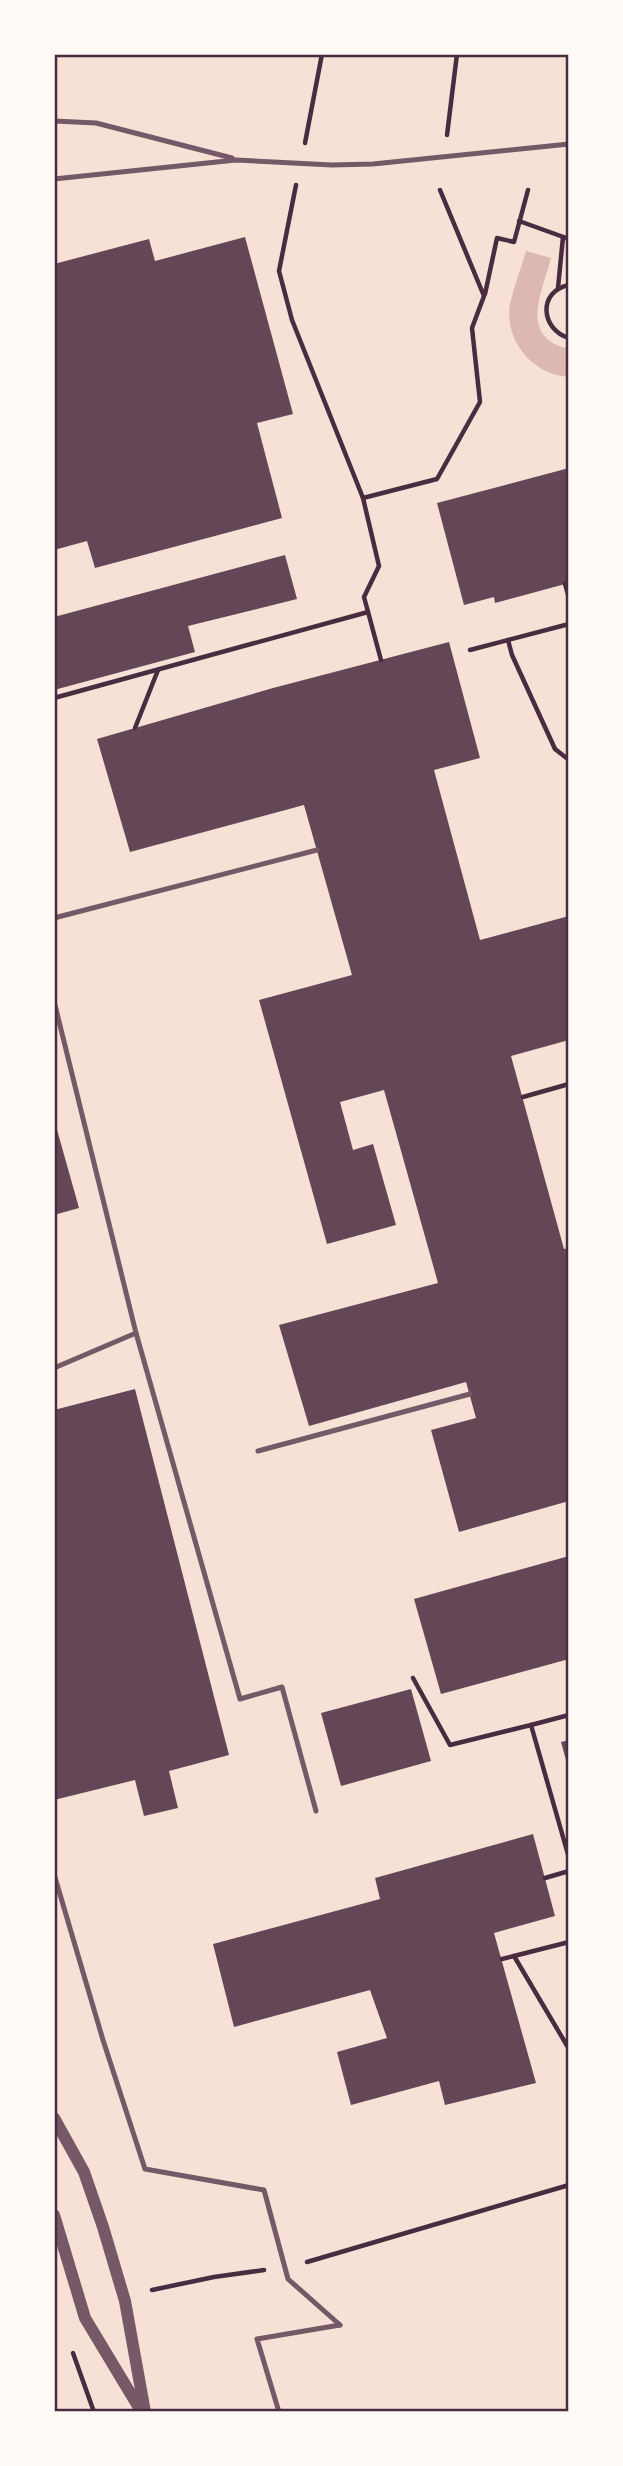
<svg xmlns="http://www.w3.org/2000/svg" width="623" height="2466" viewBox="0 0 623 2466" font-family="Roboto,sans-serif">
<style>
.water{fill:#dcb8b0}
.building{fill:#644757}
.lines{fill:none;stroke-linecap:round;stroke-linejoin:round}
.path{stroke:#4a2c40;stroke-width:4.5}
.service{stroke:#755966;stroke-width:5}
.tertiary{stroke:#755966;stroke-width:12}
.neatline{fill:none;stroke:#4a2c40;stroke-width:2.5}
</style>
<rect width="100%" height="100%" fill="#f7e1d7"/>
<!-- water -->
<path class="water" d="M526 251 551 258C542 293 518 337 569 349V377C533 375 504 341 510 304 514 286 521 269 526 251Z"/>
<!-- building -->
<g class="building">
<path d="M245 237 293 414 257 423 282 518 95 568 87 541 54 550V264L149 239 155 261Z"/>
<path d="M569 468V583L495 603 494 597 464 605 437 503Z"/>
<path d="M285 555 297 599 188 626 195 652 54 690V617Z"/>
<path d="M449 642 480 758 434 770 480 940 569 916V1040L511 1056 564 1249 569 1248V1501L459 1532 431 1430 476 1418 466 1382 309 1426 279 1325 438 1283 384 1090 340 1102 353 1150 373 1144 396 1225 327 1244 259 1000 352 975 304 805 130 852 97 739 273 688Z"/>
<path d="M54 1119 79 1208 54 1215Z"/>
<path d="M135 1389 229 1755 169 1771 178 1808 144 1816 135 1780 54 1800V1410Z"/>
<path d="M569 1556V1659L441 1694 414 1599Z"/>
<path d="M411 1689 431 1761 341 1786 321 1713Z"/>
<path d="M569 1740V1767H568L561 1742Z"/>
<path d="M533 1834 555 1916 494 1933 536 2083 445 2105 439 2081 351 2105 337 2052 387 2038 370 1990 234 2027 213 1944 380 1899 375 1878Z"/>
</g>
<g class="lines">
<!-- path -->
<g class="path">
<path d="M447 135 457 54"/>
<path d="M305 143 322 54"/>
<path d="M296 185 279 271 292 320 363 498 379 566 364 597 381 660"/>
<path d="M519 221 569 239"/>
<path d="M569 285C538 291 540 329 569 338"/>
<path d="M558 288 563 237"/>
<path d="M485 294 497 238 514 242 528 190"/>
<path d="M363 498 437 479 480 402 472 328 484 296 440 190"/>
<path d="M565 584 569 598"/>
<path d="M508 640 512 655 555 749 569 760"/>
<path d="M470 650 569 624"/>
<path d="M54 698 368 612"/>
<path d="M135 728 158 670"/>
<path d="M523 1097 569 1084"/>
<path d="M413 1678 450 1745 531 1725"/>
<path d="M569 1715 531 1725 569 1858"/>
<path d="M545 1878 569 1871"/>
<path d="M569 1942 514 1956 569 2049"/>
<path d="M502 1959 514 1956"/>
<path d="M307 2262 569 2185"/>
<path d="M152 2290 214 2277 264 2270"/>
<path d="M73 2353 94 2412"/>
</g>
<!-- service -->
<g class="service">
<path d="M54 121 96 123 232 158"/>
<path d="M54 179 236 160 332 165 373 164 569 144"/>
<path d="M54 918 317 850"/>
<path d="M54 1001 136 1333 54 1368"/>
<path d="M136 1333 240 1699 282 1687 316 1811"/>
<path d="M258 1451 470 1394"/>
<path d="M54 1874 103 2040 145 2169 264 2190 288 2279 340 2325"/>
<path d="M279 2412 257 2339 340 2325"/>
</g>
<!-- tertiary -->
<g class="tertiary">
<path d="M54 2118 84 2172 103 2227 125 2301 145 2412"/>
<path d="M54 2215 85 2318 141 2411"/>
</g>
</g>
<!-- border -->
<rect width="623" height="2466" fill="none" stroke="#fffaf5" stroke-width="112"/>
<rect x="56" y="56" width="511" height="2354" class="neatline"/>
</svg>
